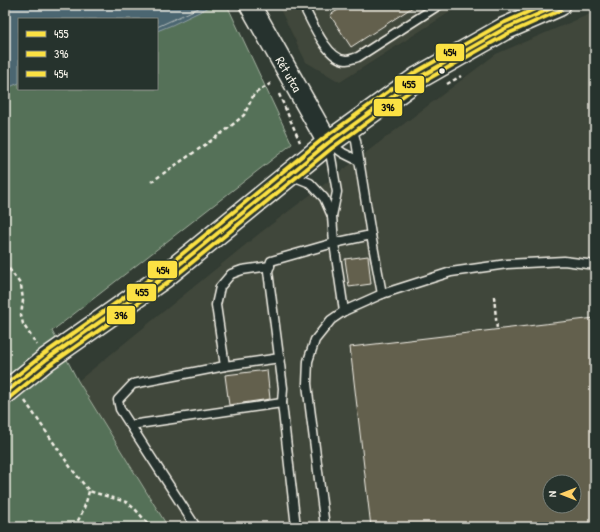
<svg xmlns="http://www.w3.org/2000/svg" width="600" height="532" viewBox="0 0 600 532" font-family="'Patrick Hand',sans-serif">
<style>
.built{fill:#41473b;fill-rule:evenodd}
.green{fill:#547158;stroke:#a4b1a0;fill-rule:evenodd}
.water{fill:#4b6671;stroke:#8f9ea1}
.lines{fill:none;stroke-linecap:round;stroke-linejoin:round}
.shore{stroke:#b0b9b8;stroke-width:1}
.building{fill:#64604d;stroke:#f4f1e8;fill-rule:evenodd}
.service-casing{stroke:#f4f1e8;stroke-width:11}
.tertiary-casing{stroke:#f4f1e8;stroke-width:23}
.secondary-casing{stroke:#f4f1e8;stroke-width:25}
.path{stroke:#f4f1e8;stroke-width:2.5;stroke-dasharray:4 3;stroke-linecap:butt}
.service{stroke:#26332d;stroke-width:8}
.tertiary{stroke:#26332d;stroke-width:20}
.secondary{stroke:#26332d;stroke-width:22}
.bus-1-casing{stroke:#26332d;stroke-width:7}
.bus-2-casing{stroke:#26332d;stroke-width:7}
.bus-3-casing{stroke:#26332d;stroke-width:7}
.bus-1{stroke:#fbe143;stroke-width:4}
.bus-2{stroke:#fbe143;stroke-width:4}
.bus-3{stroke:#fbe143;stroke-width:4}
.bus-dot{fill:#f4f1e8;stroke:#26332d;stroke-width:1.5}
.labels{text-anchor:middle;stroke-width:3.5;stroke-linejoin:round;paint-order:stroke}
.street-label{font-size:13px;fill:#f4f1e8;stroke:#26332d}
.line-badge{stroke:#26332d;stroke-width:1.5}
.pale-badge-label{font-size:11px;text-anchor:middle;font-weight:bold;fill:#111}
</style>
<rect width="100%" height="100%" fill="#323c33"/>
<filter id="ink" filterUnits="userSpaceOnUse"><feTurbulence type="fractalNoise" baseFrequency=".025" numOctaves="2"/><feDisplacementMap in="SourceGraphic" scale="8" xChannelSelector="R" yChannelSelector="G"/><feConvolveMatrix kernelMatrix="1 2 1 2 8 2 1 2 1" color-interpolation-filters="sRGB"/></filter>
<g filter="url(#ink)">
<!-- built -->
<g class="built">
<path d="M278 5H461L340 82 306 62Z"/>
<path d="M595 12V527H168L78 381 260 233 496 54ZM550 482H574V506H550Z"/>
</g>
<!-- green -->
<path class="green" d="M5 5H227L292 144 52 331 78 381 168 527H5ZM19 19H157V89H19Z"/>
<!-- water -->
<path class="water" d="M5 5H214L172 25 157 31V19H19V83L5 89Z"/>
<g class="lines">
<!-- shore -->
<path class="shore" d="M157 27 205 5"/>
</g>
<!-- building -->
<g class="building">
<path d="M346 5H416L351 47 330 15Z"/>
<path d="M368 256 371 284 349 287 345 259Z"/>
<path d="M595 318V527H371L350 347ZM550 482H574V506H550Z"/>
<path d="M267 370 270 399 229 405 225 375Z"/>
</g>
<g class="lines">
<!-- service casing -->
<g class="service-casing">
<g id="service">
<path d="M303 5C311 20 327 60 346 60 350 60 354 58 358 57L439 5"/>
<path d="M352 128 356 141 371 235 382 294"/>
<path d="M329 143 343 153 359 161"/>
<path d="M329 146 337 192 332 216"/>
<path d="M290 175 310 183 324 198 332 216 334 243 344 311"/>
<path d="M225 366 216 305 220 287 231 274 242 270 270 266"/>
<path d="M131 425 282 403"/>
<path d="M196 527 120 409 118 400 133 384 225 366 280 358"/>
<path d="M296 527 282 403 283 388 268 271 271 261 334 243 371 235"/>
<path d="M325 527 307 384 308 361 315 340 331 320 344 311 382 294 451 272 507 264 564 261 595 265"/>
</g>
</g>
<!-- tertiary casing -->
<g class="tertiary-casing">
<path id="tertiary" d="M250 5 328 143"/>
</g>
<!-- secondary casing -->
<g class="secondary-casing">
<path id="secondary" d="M5 393 47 359 164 277 328 143 418 78 504 29 559 5"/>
</g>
<!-- path -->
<g class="path">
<path d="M447 84 461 76"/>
<path d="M279 94 300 142"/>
<path d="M151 182 225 131 244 115 254 94 273 82"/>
<path d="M5 263 21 285 23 300 21 315 23 324 37 345"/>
<path d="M494 296 497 330"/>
<path d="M25 401 71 468 89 491 126 502 135 509 151 527"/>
<path d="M74 527C82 515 86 504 89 491"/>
</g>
<!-- service -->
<use href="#service" class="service"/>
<!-- tertiary -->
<use href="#tertiary" class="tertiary"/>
<!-- secondary -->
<use href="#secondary" class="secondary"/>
<!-- bus-1 casing -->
<g class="bus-1-casing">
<path id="bus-1" d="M5 393 47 359 164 277 328 143 418 78 504 29 559 5"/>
</g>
<!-- bus-2 casing -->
<g class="bus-2-casing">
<path id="bus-2" d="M9 398 51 364 168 282 332 148 421 83 507 34 561 10"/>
</g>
<!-- bus-3 casing -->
<g class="bus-3-casing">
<path id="bus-3" d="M5 385 44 354 160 272 324 138 414 73 501 24 544 5"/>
</g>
<!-- bus-1 -->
<use href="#bus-1" class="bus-1"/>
<!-- bus-2 -->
<use href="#bus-2" class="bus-2"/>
<!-- bus-3 -->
<use href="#bus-3" class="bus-3"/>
</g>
</g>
<!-- markers -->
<circle class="bus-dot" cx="442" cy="71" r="3.5"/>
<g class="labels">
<!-- street labels -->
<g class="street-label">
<text transform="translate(289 74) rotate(60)" y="5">Rét utca</text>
</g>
</g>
<g class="line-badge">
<rect x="435" y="43" width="30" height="19" rx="4" fill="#fbe143"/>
<rect x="394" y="75" width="31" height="19" rx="4" fill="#fbe143"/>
<rect x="373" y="98" width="30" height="19" rx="4" fill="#fbe143"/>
<rect x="147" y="260" width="31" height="19" rx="4" fill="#fbe143"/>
<rect x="126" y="283" width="31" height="19" rx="4" fill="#fbe143"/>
<rect x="106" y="305" width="30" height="20" rx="4" fill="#fbe143"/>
</g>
<g class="pale-badge-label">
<text x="450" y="56">454</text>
<text x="409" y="88">455</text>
<text x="388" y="111">396</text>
<text x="163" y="274">454</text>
<text x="142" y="296">455</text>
<text x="121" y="319">396</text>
</g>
<!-- margin -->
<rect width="600" height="532" fill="none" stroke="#26332d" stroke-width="20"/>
<rect x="10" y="10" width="580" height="512" fill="none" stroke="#f4f1e8" stroke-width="1.5" filter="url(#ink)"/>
<!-- legend -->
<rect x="18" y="18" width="140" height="72" fill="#26332d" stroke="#787f78"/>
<rect x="26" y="31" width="20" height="6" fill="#fbe143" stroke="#787f78"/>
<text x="54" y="38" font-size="12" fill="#f4f1e8">455</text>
<rect x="26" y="51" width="20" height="6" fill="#fbe143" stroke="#787f78"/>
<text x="54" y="58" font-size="12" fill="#f4f1e8">396</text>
<rect x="26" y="71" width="20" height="6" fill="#fbe143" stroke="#787f78"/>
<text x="54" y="78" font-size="12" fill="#f4f1e8">454</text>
<!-- north arrow -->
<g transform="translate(562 494) rotate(270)"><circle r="19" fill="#26332d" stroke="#787f78"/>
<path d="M0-3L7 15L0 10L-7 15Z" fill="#ffd166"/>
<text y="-6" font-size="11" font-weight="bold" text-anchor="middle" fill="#f4f1e8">N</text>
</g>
</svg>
